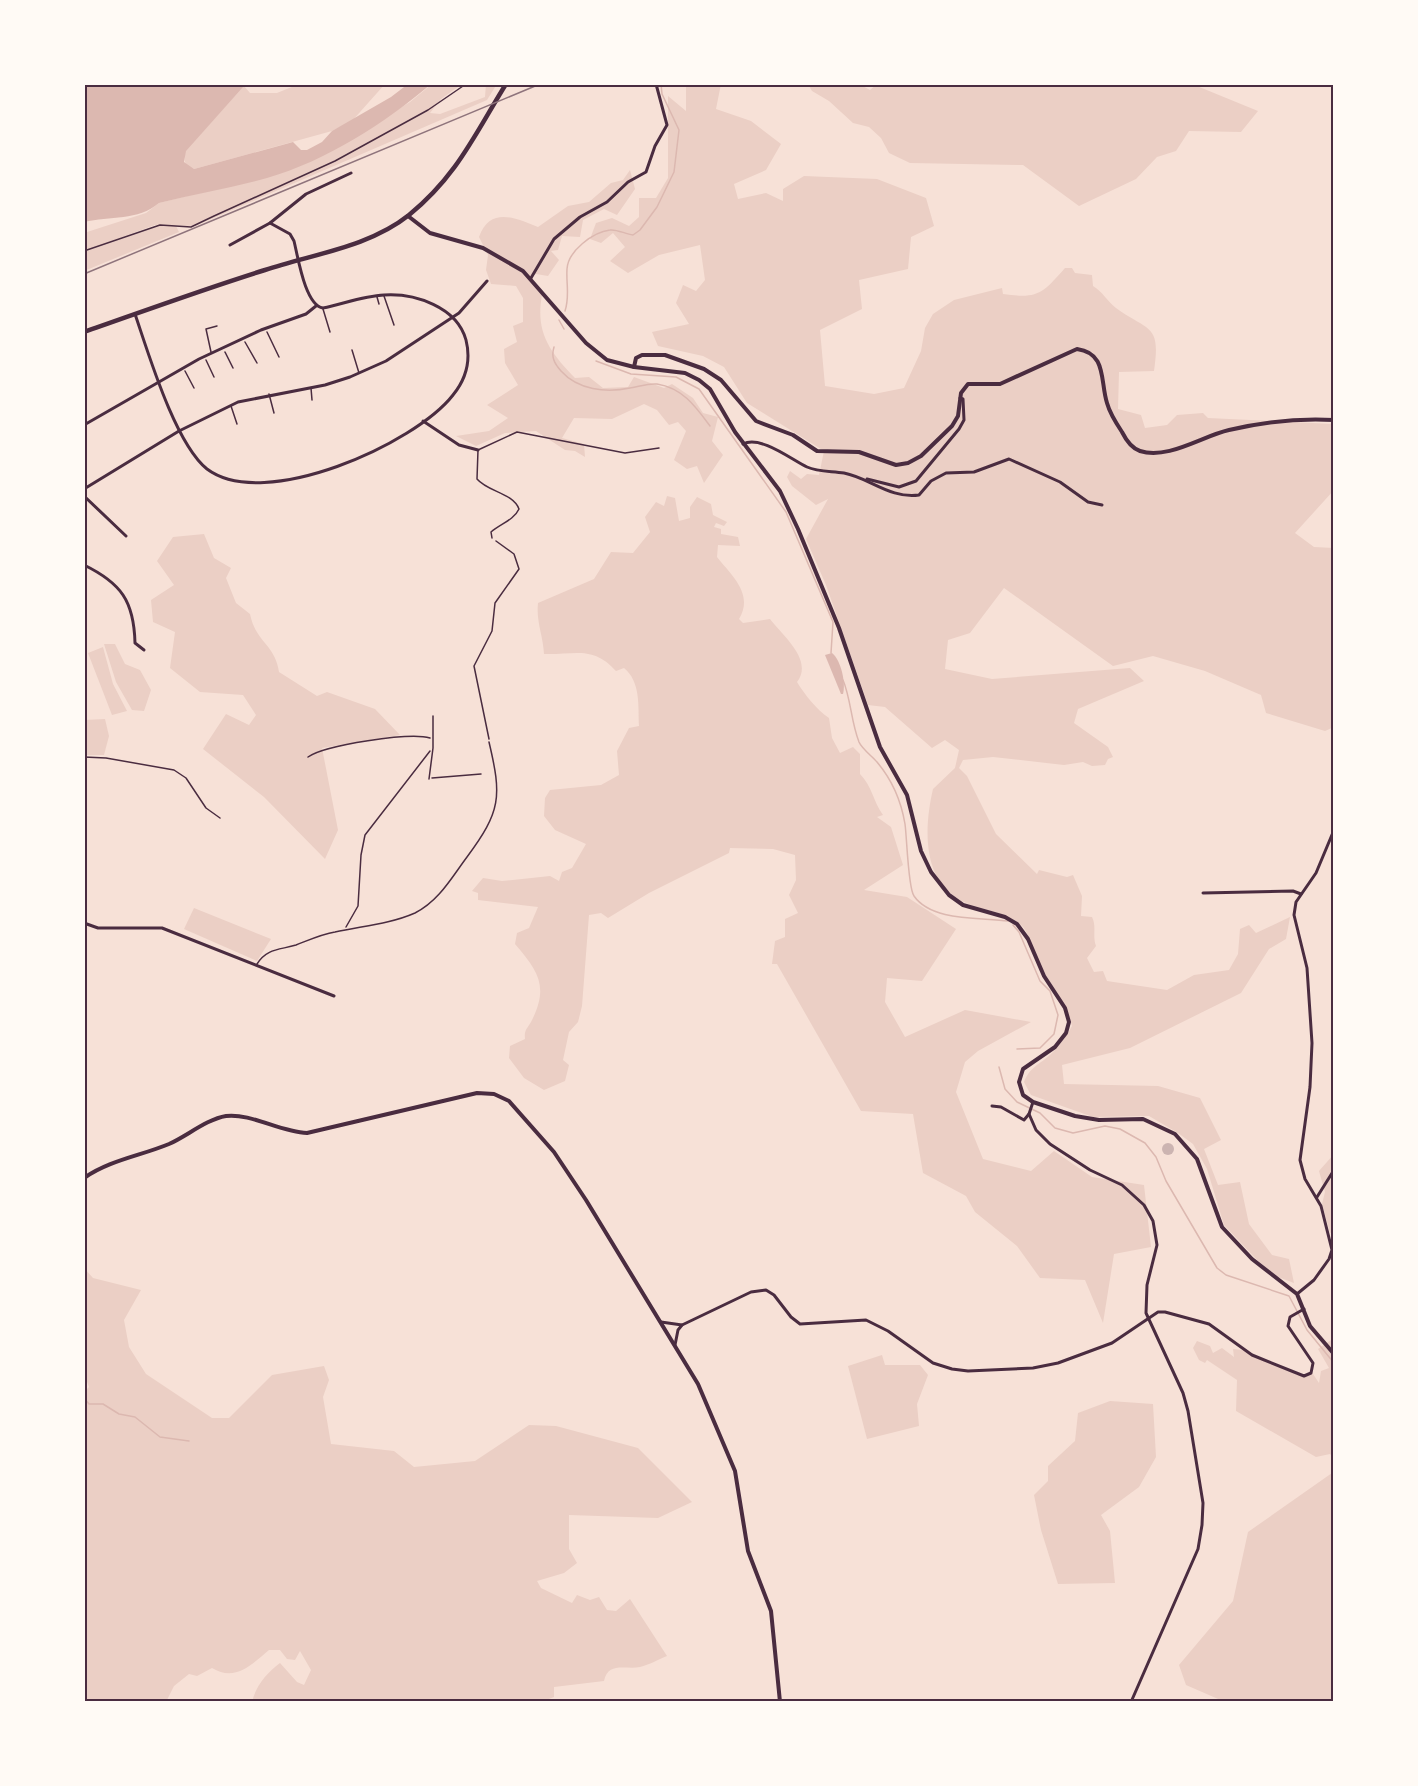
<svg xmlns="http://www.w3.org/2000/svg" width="1418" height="1786" viewBox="0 0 1418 1786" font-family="'Times New Roman',serif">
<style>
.green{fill:#ebcfc5}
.water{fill:#dcb8b0}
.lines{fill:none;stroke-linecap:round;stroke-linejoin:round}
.stream{stroke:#dcb8b0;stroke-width:1.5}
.building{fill:#ccb4b1}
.path{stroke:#4a2c40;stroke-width:1.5}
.service{stroke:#4a2c40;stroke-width:1.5}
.minor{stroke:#4a2c40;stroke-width:3}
.tertiary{stroke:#4a2c40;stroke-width:4}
.secondary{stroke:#4a2c40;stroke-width:4}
.primary{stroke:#4a2c40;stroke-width:4.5}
.rail{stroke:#8f747c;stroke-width:1.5}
.neatline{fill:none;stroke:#4a2c40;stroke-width:2}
</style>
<rect width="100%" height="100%" fill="#f7e1d7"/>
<!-- green -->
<g class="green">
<path d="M299 84H385L352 121 332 131 194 169C184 165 184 162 185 151L244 86 250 93H277Z"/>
<path d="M432 84H462L441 99 430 113 440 114 485 97 486 84H497L487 100 195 226 155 225 84 251V233L146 213 159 203 211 190 324 154 410 102Z"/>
<path d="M686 84H721L716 109 751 121 781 144 766 170 734 184 738 199 766 193 783 201V189L804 176 877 179 926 198 934 226 911 237 908 269 859 280 862 309 820 330 825 386 874 394 904 388 921 351 925 328 933 314 954 300 1002 288 1003 294C1038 299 1042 294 1065 268H1072L1075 273 1092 275 1093 286C1102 291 1108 302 1116 308 1149 332 1161 323 1154 371L1119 372 1118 409 1141 415 1145 428 1167 425 1177 415 1203 413 1208 418 1334 424V490L1295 533 1314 547 1334 548V727L1325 731 1266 713 1261 695 1205 671 1153 656 1113 666 1004 588 970 633 948 640 945 669 992 679 1130 668 1144 681 1078 709 1074 723 1108 747 1113 757 1108 759 1105 765 1092 766 1083 762 1064 765 993 757 963 760 959 768 967 776 996 834 1037 874 1039 870 1067 877 1073 875 1082 896 1081 916 1092 917C1097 927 1092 935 1096 946L1087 958 1094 972 1103 971 1107 981 1167 990 1194 975 1229 970 1238 954 1240 929 1249 925 1256 933 1290 917 1286 939 1269 949 1241 993 1130 1048 1062 1065 1064 1084 1158 1086 1200 1098 1221 1140 1204 1149 1218 1185 1240 1182 1249 1224 1272 1255 1289 1259 1294 1283 1278 1277 1258 1261 1224 1225 1207 1169 1193 1144 1178 1133 1149 1116 1093 1117 1031 1095 1024 1082C1030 1067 1039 1065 1051 1054 1060 1045 1066 1037 1072 1026 1065 999 1044 978 1035 953 1031 945 1028 931 1021 925 1005 911 984 911 966 903 921 884 924 828 933 789L955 768 959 750 945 740 932 748 885 707 868 705 826 585 806 539 828 499 816 505 792 486 787 477 790 471 801 479 807 474 819 475 824 451 747 403 724 367 703 356 658 346 652 332 689 324 676 303 683 285 696 291 705 280 700 245 659 255 628 273 610 261 625 247 613 233 601 243 590 239 596 223 612 218 629 226 639 217V198H656L668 178V96L686 111Z"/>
<path d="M808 84H859L870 90 877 84H1192L1258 111 1241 132 1189 131 1176 151 1157 157 1136 179 1079 206 1023 165 910 163 889 153 881 138 869 127 853 123 829 101 812 91Z"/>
<path d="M630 170 635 189 617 215 604 209 583 220 580 237 562 236 558 250 551 251 559 260 548 276 536 274 528 278 542 295C535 333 550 352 575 378L589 377 603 388 628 387 634 377 664 388 672 384 693 398 703 413 718 417 712 441 723 455 704 483 697 466 687 469 674 460 686 431 678 422 669 425 657 410 644 404 612 419 574 418 562 438 584 444 585 457 575 451 565 450 536 431 505 433 476 446 456 436 489 431 508 418 487 405 518 385 505 363 504 349 517 342 513 326 523 322V298L516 286 491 284 486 270 488 255 479 237C490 206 516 218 538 227L568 206 589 202 611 183 623 180Z"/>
<path d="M159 226H176L179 232 84 271V252Z"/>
<path d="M667 496 675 498 679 521 690 518V507L697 497 711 504 713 515 727 522 724 526 716 523 714 527 721 529V534L738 537 740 546 718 545 717 557C732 576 754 594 739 619L743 623 770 619C782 635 814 660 797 682 805 695 816 709 829 718L832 738 840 753 853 747 860 754V774C872 786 873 801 883 815L877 817 891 827 903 865 864 890 907 897 956 929 922 981 887 978 885 1002 905 1037 965 1010 1031 1022 978 1051 965 1062 956 1092 983 1159 1031 1171 1054 1151 1092 1177 1144 1185 1151 1247 1114 1254 1103 1323 1085 1280 1040 1278 1017 1246 975 1212 966 1196 923 1173 913 1114 861 1111 777 964H772L775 941 785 937V919L798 913 789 895 796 880 795 855 773 849 730 848 729 853 649 893 608 918 601 913 589 915 582 1006 578 1022 569 1032 563 1060 569 1065 565 1081 544 1090 524 1078 509 1058 510 1046 525 1039C524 1030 527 1029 531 1022 549 987 539 972 515 944L517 933 529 928 538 907 478 900V893L472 891 483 878 502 881 550 876 559 881 562 872 572 868 586 844 555 830 544 816 545 798 550 790 601 785 619 775 617 751 629 728 639 726C638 706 641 682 624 668L616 671C593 645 574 655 544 654 543 635 536 622 538 603L594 579 611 552 633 553 650 532 645 517 656 502 664 506Z"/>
<path d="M204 534 214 558 231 568 226 578 236 603 250 614C256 643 275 644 279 672L317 696 327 692 375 709 400 735 322 748 338 830 325 859 264 797 203 749 226 714 249 725 256 715 243 695 200 692 170 668 175 632 153 622 151 600 174 585 157 561 173 537Z"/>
<path d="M104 644H115L125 664 140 670 151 690 144 711 132 710 116 682Z"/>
<path d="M103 647 113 684 127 711 112 715 88 653Z"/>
<path d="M105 719 109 736 104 755H84V720Z"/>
<path d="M194 908 271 939 257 961 184 929Z"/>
<path d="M1334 1154V1231L1330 1233 1322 1204 1325 1192 1319 1171Z"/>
<path d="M84 1268 93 1278 141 1290 124 1320 129 1347 146 1374 212 1418H229L272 1375 324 1366 329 1380 323 1397 331 1444 394 1451 414 1467 475 1461 529 1425 556 1426 638 1448 692 1502 658 1518 569 1515V1549L577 1563 564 1573 537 1581 541 1588 572 1603 577 1595 590 1600 599 1597 607 1610 616 1611 630 1599 667 1656C659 1659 649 1665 640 1667 626 1670 608 1661 604 1681L554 1687V1697L541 1702H252C256 1685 267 1673 280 1663L297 1682 304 1685 311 1670 300 1651 295 1660 287 1659 280 1650H269C251 1665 235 1682 212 1668L197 1676 189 1674 174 1686 166 1702H84V1392L89 1387 84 1374Z"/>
<path d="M1334 1338V1458L1330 1454 1316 1457 1236 1411 1237 1380 1207 1360 1205 1363 1199 1360 1193 1348 1197 1341 1210 1346 1213 1353 1222 1348 1234 1357 1233 1349 1242 1350 1295 1373 1305 1375 1311 1371 1319 1383 1321 1371 1329 1368 1318 1349Z"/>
<path d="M882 1355 885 1365H920L928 1375 917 1404 919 1426 867 1439 848 1366Z"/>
<path d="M1110 1401 1153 1404 1156 1457 1139 1487 1101 1515 1110 1531 1115 1583 1058 1584 1041 1530 1034 1495 1048 1481V1466L1075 1441 1078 1413Z"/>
<path d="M1332 1473 1334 1702H1225L1186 1685 1179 1665 1233 1601 1248 1532Z"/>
</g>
<!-- water -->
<g class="water">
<path d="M84 84H269L244 86 186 151 184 162 194 169 293 142 301 150H307L322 142 332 131 391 97 408 84H431C385 123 326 161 267 178 232 188 195 194 159 203 138 221 110 216 84 222Z"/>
<path d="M832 653C841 660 846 683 843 694H841L825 655Z"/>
</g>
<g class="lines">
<!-- stream -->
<g class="stream">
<path d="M565 311C570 296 566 284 567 269 568 251 593 232 610 230 617 229 625 234 633 235L640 230 657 207 674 172 679 130 662 94 661 84"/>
<path d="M559 320 564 329"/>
<path d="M554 347C551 357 554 363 561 371 578 390 606 393 630 388 639 387 647 383 657 384 683 388 696 407 710 426"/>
<path d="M596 361 631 374 676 377 699 389 786 512 833 622 831 653"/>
<path d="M843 680C851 699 851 722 859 742 862 749 872 756 877 762 893 781 901 800 905 824 907 838 908 888 914 896 932 922 981 917 1008 921"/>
<path d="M1013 925 1019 932 1040 981 1050 991 1058 1015 1054 1034 1040 1048 1017 1049"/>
<path d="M999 1067 1005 1089 1017 1102 1040 1113 1055 1128 1073 1133 1105 1126 1120 1129 1145 1143 1156 1157 1166 1181 1217 1268 1226 1275 1289 1296 1307 1330 1334 1363"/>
<path d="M84 1398 89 1404H103L119 1414 135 1417 160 1437 189 1441"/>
</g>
</g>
<!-- building -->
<circle class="building" cx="1168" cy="1149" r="6"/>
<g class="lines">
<!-- path -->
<g class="path">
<path d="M84 251 160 225 191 227 214 216 335 161 428 110 466 84"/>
<path d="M267 332 279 357"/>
<path d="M245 342 257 363"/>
<path d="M225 352 233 368"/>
<path d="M206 360 214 377"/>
<path d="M185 371 194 388"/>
<path d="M489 739 474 666 492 631 495 603 519 569 514 554 496 541"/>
<path d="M308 757C325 745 410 732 430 738"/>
<path d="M346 927 358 906 361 855 365 835 430 751"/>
</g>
<!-- service -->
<g class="service">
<path d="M384 296 394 325"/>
<path d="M377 297 379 304"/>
<path d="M323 309 330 332"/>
<path d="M352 350 359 373"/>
<path d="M211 352 206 329 217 326"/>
<path d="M311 388 312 400"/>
<path d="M269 394 274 413"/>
<path d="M231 406 237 424"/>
<path d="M492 538 491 532C500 524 514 520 519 509 513 493 488 492 477 479L478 450 517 432 625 453 659 448"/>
<path d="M84 757 106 758 174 770 186 778 206 808 220 818"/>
<path d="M432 778 481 774"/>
<path d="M429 779 433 748V716"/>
<path d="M257 964C267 948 280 950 296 945 309 940 322 934 335 932 362 926 390 924 415 913 439 901 452 877 467 857 501 811 502 797 489 742"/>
</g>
<!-- minor -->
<g class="minor">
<path d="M230 245 270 223 306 194 351 173"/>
<path d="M531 278 554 239 580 217 607 202 628 182 646 172 655 146 667 125 656 84"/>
<path d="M135 314C149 355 175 443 207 469 264 512 415 444 453 395 466 379 471 360 466 340 457 307 415 293 384 295 363 296 343 304 323 308 305 305 298 257 294 241L290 234 270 223"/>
<path d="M423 421 459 445 478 450"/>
<path d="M84 425 199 359 261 330 306 314 316 306"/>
<path d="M743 444C761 435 792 460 807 467 818 472 832 471 844 473 870 478 890 499 919 495L931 481 946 473 974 472 1009 459 1060 482 1088 502 1102 505"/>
<path d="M867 479 899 487 916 481 959 429 964 420 963 399 960 398"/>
<path d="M84 489 179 431 238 402 325 385 350 377 386 361 459 313 487 281"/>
<path d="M84 496 126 536"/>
<path d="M84 565C121 583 134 601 135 643L144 650"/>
<path d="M1203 893 1293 891 1301 894"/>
<path d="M84 923 98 928H162L334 996"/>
<path d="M1033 1102 1029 1114 1036 1130 1050 1144 1090 1170 1122 1185 1144 1205 1153 1221 1157 1245 1147 1285 1146 1313 1183 1393 1188 1411 1203 1503 1202 1525 1198 1549 1131 1702"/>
<path d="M992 1106 1001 1107 1024 1120 1029 1114"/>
<path d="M1317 1197 1334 1170"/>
<path d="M1297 1294 1314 1280 1329 1259 1332 1250 1321 1206 1305 1179 1300 1160 1310 1087 1312 1043 1307 968 1294 915 1296 902 1316 873 1334 830"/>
<path d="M661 1322 682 1325 751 1292 766 1290 774 1295 791 1317 800 1324 866 1320 888 1331 933 1363 952 1369 968 1371 1033 1368 1058 1363 1112 1343 1158 1312H1165L1209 1324 1252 1355 1304 1376 1311 1373 1313 1363 1288 1326 1290 1317 1304 1309"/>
<path d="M675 1345 678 1330 682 1325"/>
</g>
<!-- tertiary -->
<path class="tertiary" d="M84 1178C110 1160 140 1156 169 1144 187 1136 207 1119 226 1116 251 1113 280 1132 307 1133L477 1093 494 1094 509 1101 554 1152 586 1200 698 1384 735 1471 748 1551 771 1611 780 1702"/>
<!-- secondary -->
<g class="secondary">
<path d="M408 216 430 233 483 248 523 271 586 343 607 360 634 367 685 373 699 380 710 389 735 432 780 491 798 529 839 628 880 747 907 795 921 851 931 872 949 895 963 905 1005 917 1017 924 1028 939 1044 976 1065 1008 1069 1022 1066 1033 1055 1047 1023 1069 1019 1082 1023 1095 1033 1102 1075 1116 1099 1120 1143 1119 1175 1134 1197 1159 1222 1227 1252 1259 1297 1294 1310 1326 1334 1354"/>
<path d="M634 367 636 358 642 355H665L704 369 721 380 756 421 793 435 817 451 859 452 896 465 908 463 921 456 952 426 958 416 961 393 968 384H1000L1077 349C1107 353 1100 381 1107 403 1110 414 1116 423 1122 432 1126 440 1131 448 1140 451 1168 460 1202 436 1229 430 1263 422 1299 418 1334 420"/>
</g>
<!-- primary -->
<path class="primary" d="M84 332C144 311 204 289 265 270 313 254 369 247 409 215 457 176 475 134 506 84"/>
<!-- rail -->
<path class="rail" d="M84 274 540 84"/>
</g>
<!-- border -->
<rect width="1418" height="1786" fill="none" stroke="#fffaf5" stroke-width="171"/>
<rect x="86" y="86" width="1246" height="1614" class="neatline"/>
</svg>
